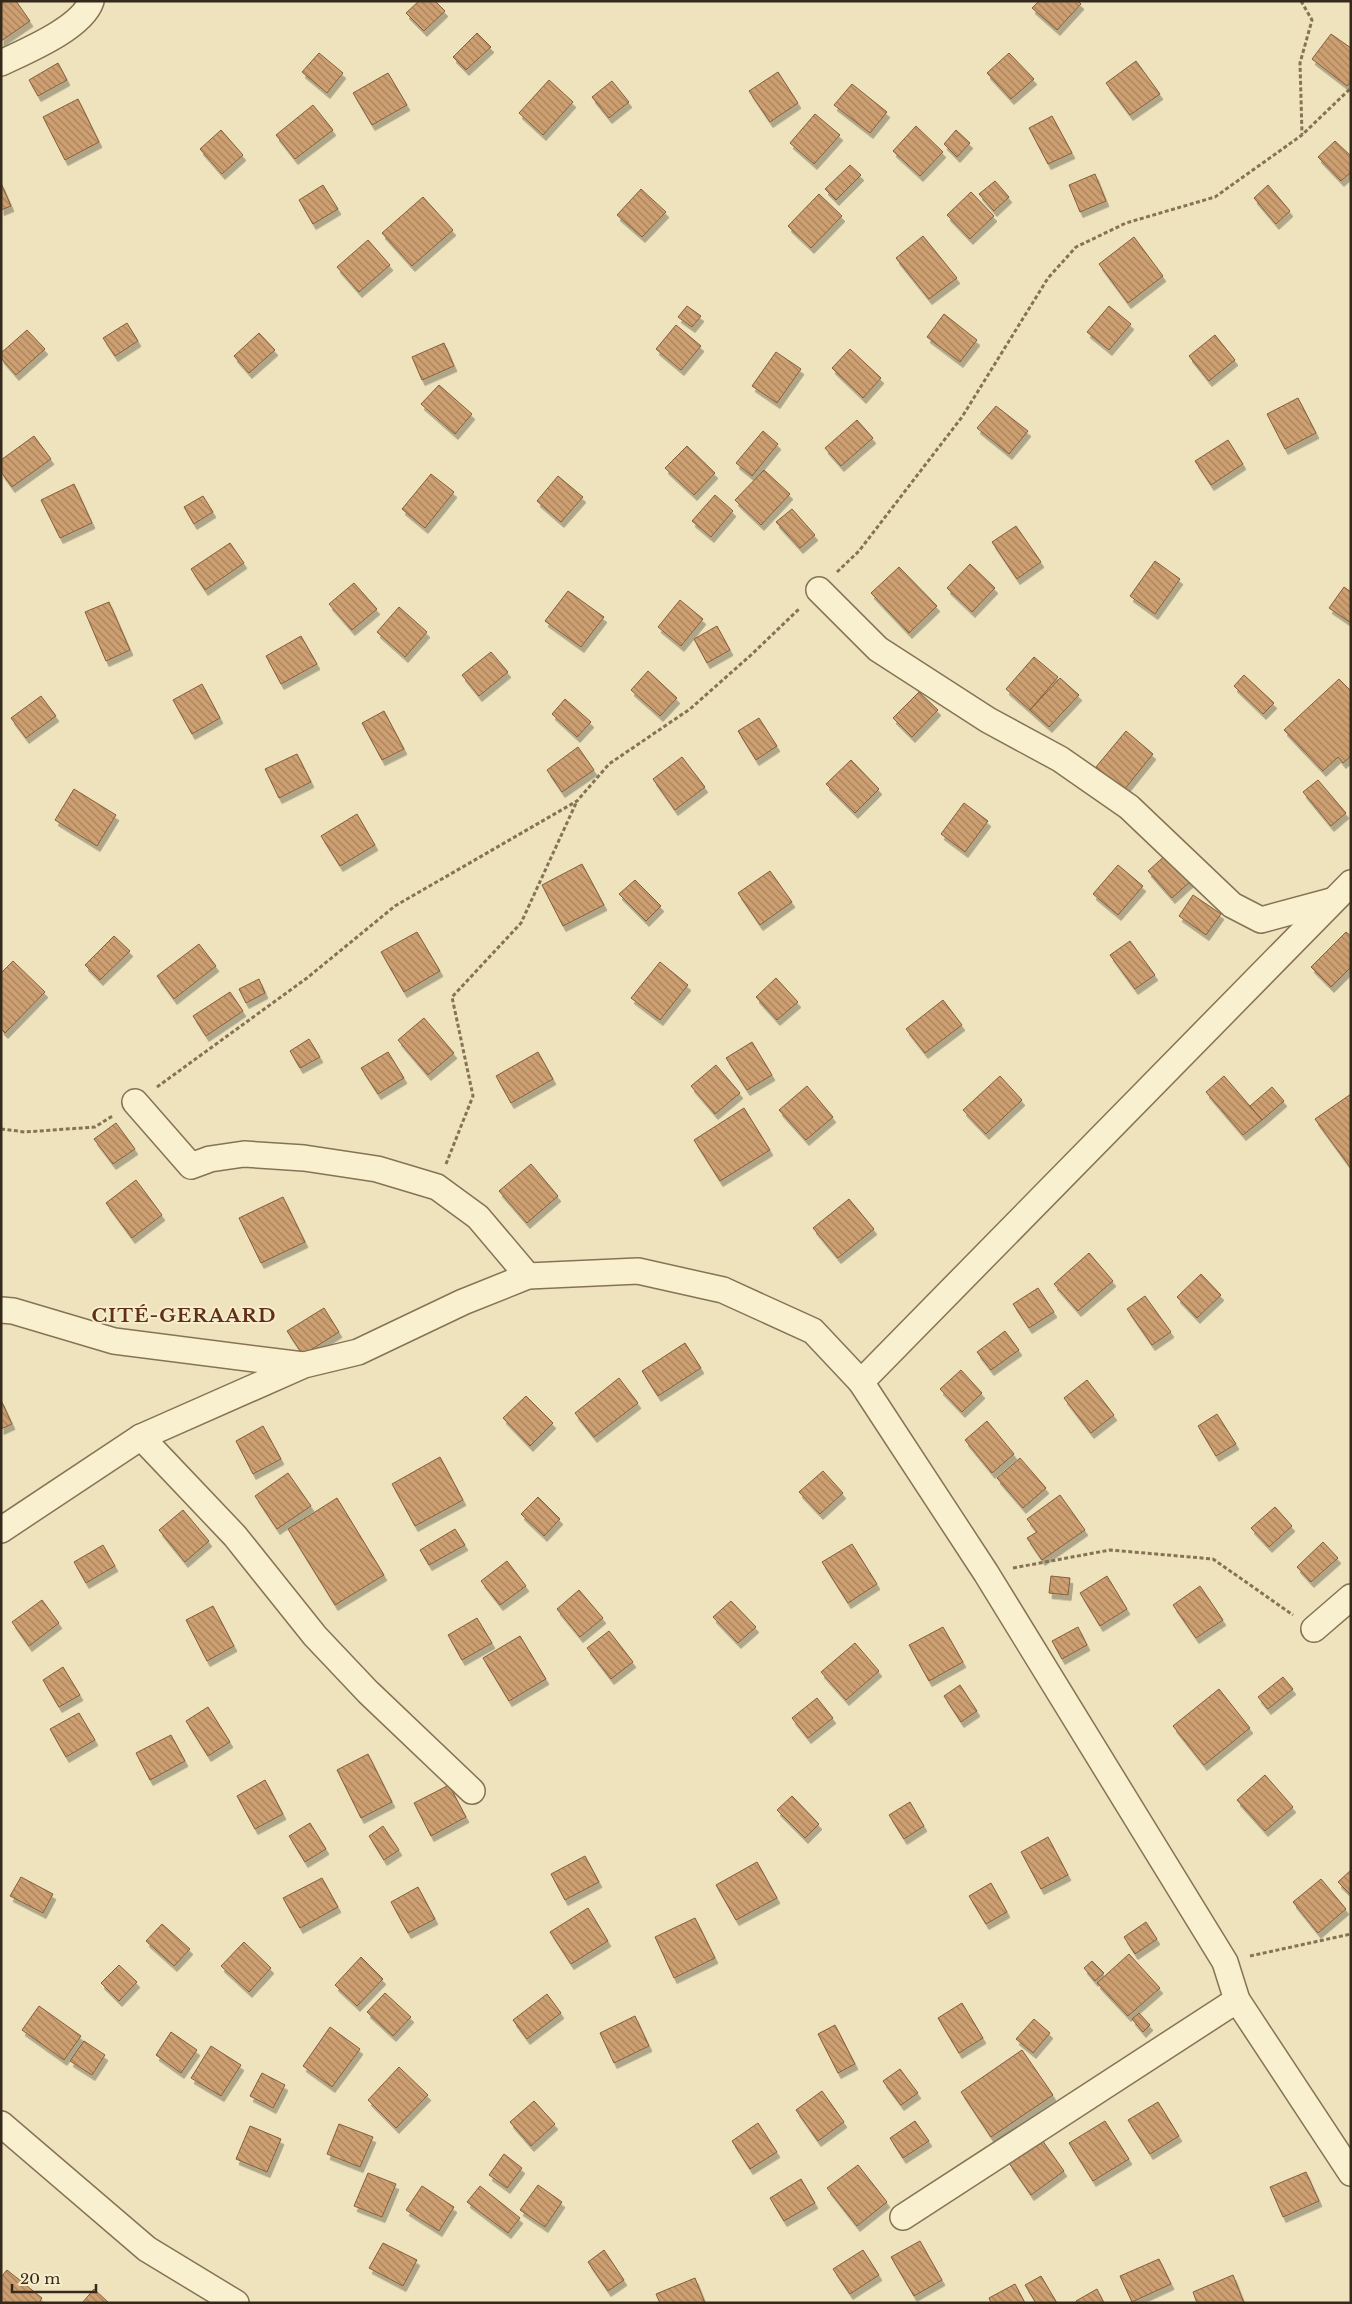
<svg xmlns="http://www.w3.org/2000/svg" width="1352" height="2304" viewBox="0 0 1352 2304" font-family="'Libre Baskerville',serif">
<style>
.building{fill:url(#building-back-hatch);stroke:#855e3b;filter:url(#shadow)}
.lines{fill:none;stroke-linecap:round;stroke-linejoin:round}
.street-casing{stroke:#867356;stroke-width:28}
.path{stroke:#867356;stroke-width:3;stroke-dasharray:4 2.5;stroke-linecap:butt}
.street{stroke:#f9f0cf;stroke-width:25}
.labels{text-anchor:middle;stroke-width:4;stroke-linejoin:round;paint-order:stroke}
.district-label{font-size:19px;font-weight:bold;letter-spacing:1px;fill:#622e1a;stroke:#f5edcc}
</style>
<defs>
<pattern id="building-back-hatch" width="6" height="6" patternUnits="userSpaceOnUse" patternTransform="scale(1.25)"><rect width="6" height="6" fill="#cd9f71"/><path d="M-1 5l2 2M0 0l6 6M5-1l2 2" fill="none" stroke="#a7825c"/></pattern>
<filter id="shadow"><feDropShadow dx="3" dy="5.5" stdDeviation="0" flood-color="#0004"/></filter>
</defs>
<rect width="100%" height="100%" fill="#eee3bc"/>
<!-- building -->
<g class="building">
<path d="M1 1H16L30 21 1 41Z"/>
<path d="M419 1H435L445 11 424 31 406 13Z"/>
<path d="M1039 1H1078L1081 4 1057 30 1032 8Z"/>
<path d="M477 33 491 47 466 70 453 57Z"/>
<path d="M1331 34 1351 48V81L1347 86 1312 59Z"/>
<path d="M319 53 343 73 327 93 302 72Z"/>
<path d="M1009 53 1034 79 1011 99 987 73Z"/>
<path d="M1136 61 1160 94 1130 115 1106 83Z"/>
<path d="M58 63 67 80 38 96 29 80Z"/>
<path d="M778 72 798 103 770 122 749 91Z"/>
<path d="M388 73 407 105 372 125 353 93Z"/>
<path d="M549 80 573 102 543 135 519 113Z"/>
<path d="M612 81 629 102 609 118 592 97Z"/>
<path d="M852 84 887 112 870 133 834 105Z"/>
<path d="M78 99 99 142 65 160 43 117Z"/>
<path d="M313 105 333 130 295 159 276 135Z"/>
<path d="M815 114 840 135 814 164 790 143Z"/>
<path d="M1052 116 1072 153 1048 164 1029 128Z"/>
<path d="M916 126 943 152 920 176 893 151Z"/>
<path d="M221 130 243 155 222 174 200 149Z"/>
<path d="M956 130 970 143 957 157 944 144Z"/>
<path d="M1335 141 1351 156V172L1341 181 1318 157Z"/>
<path d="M850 165 861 175 836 200 825 189Z"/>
<path d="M1095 174 1106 201 1080 212 1069 185Z"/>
<path d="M995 181 1009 197 994 211 979 194Z"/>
<path d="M1 183 11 206 1 210Z"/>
<path d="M323 185 338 209 313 224 299 200Z"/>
<path d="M1268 185 1290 211 1276 224 1254 198Z"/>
<path d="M641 189 666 212 642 237 617 215Z"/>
<path d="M971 192 994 216 970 239 947 215Z"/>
<path d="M819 194 842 216 811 248 788 226Z"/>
<path d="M423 197 453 230 412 266 382 233Z"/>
<path d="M923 236 957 278 929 299 896 258Z"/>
<path d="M1134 237 1163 276 1128 303 1099 264Z"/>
<path d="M368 240 390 265 359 292 337 267Z"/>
<path d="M687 306 701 316 692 327 678 317Z"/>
<path d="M1109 306 1131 324 1109 350 1087 332Z"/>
<path d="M944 314 977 340 960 362 927 337Z"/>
<path d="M127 323 138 341 115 356 103 338Z"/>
<path d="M676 325 701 346 681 370 656 349Z"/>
<path d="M27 330 45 349 16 375 1 358V353Z"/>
<path d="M259 333 275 350 249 373 234 356Z"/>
<path d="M1215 335 1235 360 1209 381 1189 356Z"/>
<path d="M444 343 454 366 422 380 412 357Z"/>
<path d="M850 349 881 378 863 398 832 368Z"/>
<path d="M776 352 801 369 777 403 752 386Z"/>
<path d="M439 385 472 414 455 434 421 404Z"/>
<path d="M1298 398 1316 433 1285 449 1267 414Z"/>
<path d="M996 406 1028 431 1009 454 977 428Z"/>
<path d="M857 420 873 438 841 466 825 448Z"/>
<path d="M763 431 778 444 752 476 736 463Z"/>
<path d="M34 436 51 459 12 487 1 472V460Z"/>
<path d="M1228 440 1243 464 1211 485 1195 461Z"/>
<path d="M687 446 715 473 694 495 665 468Z"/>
<path d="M764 470 790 494 761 525 735 500Z"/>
<path d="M431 474 454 492 425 528 402 509Z"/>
<path d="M558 476 583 497 561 522 537 501Z"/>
<path d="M74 484 92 523 60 538 41 500Z"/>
<path d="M715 495 733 511 711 537 692 521Z"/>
<path d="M203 496 213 512 194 524 184 507Z"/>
<path d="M792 509 815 535 800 548 776 522Z"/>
<path d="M1016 526 1041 562 1017 579 992 542Z"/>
<path d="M230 543 244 563 205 590 191 569Z"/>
<path d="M1155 561 1180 579 1155 614 1130 596Z"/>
<path d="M970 564 995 588 972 612 947 588Z"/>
<path d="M899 567 937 606 909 633 871 593Z"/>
<path d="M354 583 377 609 352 630 329 604Z"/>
<path d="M1344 587 1351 592V623L1329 608Z"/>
<path d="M568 591 604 617 581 647 545 621Z"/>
<path d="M680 600 703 619 681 646 658 627Z"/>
<path d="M109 602 130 650 106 661 85 612Z"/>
<path d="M399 607 427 632 405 657 377 632Z"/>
<path d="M717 626 730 650 707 663 694 639Z"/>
<path d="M301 636 317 664 281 684 266 656Z"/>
<path d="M491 652 508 672 479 696 462 675Z"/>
<path d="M1034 657 1058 677 1030 710 1006 689Z"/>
<path d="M648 671 677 698 660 716 631 690Z"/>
<path d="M1244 675 1274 703 1263 714 1234 686Z"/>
<path d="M1060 678 1079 695 1049 727 1030 710Z"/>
<path d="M1339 679 1351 691V756L1343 763 1338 757 1323 771 1284 730Z"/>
<path d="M202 684 220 718 192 734 173 700Z"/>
<path d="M919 692 938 710 912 737 893 718Z"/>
<path d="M41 696 56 716 26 738 11 718Z"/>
<path d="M565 699 591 722 577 737 552 714Z"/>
<path d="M384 711 404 749 382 760 362 723Z"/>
<path d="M759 718 777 746 756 760 738 731Z"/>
<path d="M1126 731 1153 754 1124 790 1096 767Z"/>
<path d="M578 747 594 770 562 792 547 770Z"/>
<path d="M297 754 311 782 279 798 265 769Z"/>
<path d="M682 757 705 787 675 810 653 779Z"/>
<path d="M851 760 879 789 855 813 826 784Z"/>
<path d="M1318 780 1346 813 1331 826 1303 792Z"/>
<path d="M74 789 116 815 97 846 55 820Z"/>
<path d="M964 803 988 821 965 852 941 834Z"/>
<path d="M357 814 375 845 340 866 321 836Z"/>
<path d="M1168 853 1192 880 1172 898 1148 871Z"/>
<path d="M582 864 604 905 563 926 542 885Z"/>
<path d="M1118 865 1143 886 1118 915 1093 894Z"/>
<path d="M770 871 792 902 760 925 738 893Z"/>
<path d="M635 880 661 906 646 921 619 894Z"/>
<path d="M1193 895 1221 914 1206 935 1179 916Z"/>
<path d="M417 932 440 971 404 992 381 952Z"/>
<path d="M1346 932 1351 936V967L1331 987 1311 967Z"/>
<path d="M114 936 130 951 100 980 85 965Z"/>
<path d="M1130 941 1155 975 1135 989 1110 955Z"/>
<path d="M199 944 216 966 174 999 157 976Z"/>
<path d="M13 961 45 992 5 1033 1 1029V973Z"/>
<path d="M660 962 688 985 660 1020 631 998Z"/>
<path d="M776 978 798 1002 777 1020 756 997Z"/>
<path d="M259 979 265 993 246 1003 239 989Z"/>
<path d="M230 992 243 1011 206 1036 193 1016Z"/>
<path d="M943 1000 962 1025 925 1053 906 1029Z"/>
<path d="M424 1018 454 1053 428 1075 398 1040Z"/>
<path d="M309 1039 320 1057 300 1068 290 1051Z"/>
<path d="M752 1042 772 1075 747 1090 726 1058Z"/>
<path d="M388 1052 404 1078 378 1094 361 1068Z"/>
<path d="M538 1052 553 1079 511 1103 496 1076Z"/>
<path d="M716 1065 740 1093 715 1114 691 1086Z"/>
<path d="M1000 1076 1022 1100 986 1134 963 1110Z"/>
<path d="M1224 1076 1262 1120 1243 1135 1206 1092Z"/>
<path d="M807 1086 833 1117 806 1140 779 1110Z"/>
<path d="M1272 1087 1284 1101 1262 1120 1250 1106Z"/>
<path d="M1351 1094V1167H1350L1315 1119Z"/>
<path d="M744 1108 770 1150 720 1181 694 1140Z"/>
<path d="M116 1123 135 1149 113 1164 94 1139Z"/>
<path d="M531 1164 558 1196 527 1223 499 1191Z"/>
<path d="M136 1180 162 1215 132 1238 106 1203Z"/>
<path d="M283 1197 305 1242 261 1263 239 1218Z"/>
<path d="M849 1199 874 1229 838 1258 813 1228Z"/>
<path d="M1089 1253 1113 1281 1078 1311 1054 1284Z"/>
<path d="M1201 1274 1221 1295 1197 1318 1177 1297Z"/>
<path d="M1038 1288 1054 1312 1029 1328 1013 1304Z"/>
<path d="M1145 1296 1171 1332 1152 1345 1127 1309Z"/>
<path d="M324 1308 339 1332 303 1355 287 1331Z"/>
<path d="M1005 1331 1019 1350 991 1370 977 1352Z"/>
<path d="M685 1343 701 1368 658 1396 642 1371Z"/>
<path d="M961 1370 982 1393 962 1412 940 1389Z"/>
<path d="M619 1378 638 1403 594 1437 575 1413Z"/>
<path d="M1087 1380 1114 1415 1091 1433 1064 1398Z"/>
<path d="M526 1396 553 1423 530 1446 503 1418Z"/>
<path d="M1 1400 12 1424 1 1429Z"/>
<path d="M1217 1414 1236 1444 1216 1456 1198 1426Z"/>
<path d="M987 1421 1014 1454 992 1473 965 1440Z"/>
<path d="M263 1426 281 1459 253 1474 236 1441Z"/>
<path d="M440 1457 463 1500 415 1526 392 1484Z"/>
<path d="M1020 1458 1046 1488 1023 1508 997 1478Z"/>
<path d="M823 1471 843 1493 820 1514 799 1492Z"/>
<path d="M288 1473 311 1506 277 1529 255 1496Z"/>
<path d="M1060 1495 1085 1530 1042 1560 1027 1538 1037 1532 1027 1519Z"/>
<path d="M538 1497 560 1519 544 1536 521 1514Z"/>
<path d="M337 1498 384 1575 335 1605 288 1529Z"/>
<path d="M1275 1507 1292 1526 1269 1547 1251 1528Z"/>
<path d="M183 1510 209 1541 185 1562 159 1530Z"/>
<path d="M455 1529 465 1545 429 1565 420 1550Z"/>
<path d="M1323 1542 1338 1558 1311 1582 1297 1567Z"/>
<path d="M852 1544 877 1584 848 1603 822 1562Z"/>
<path d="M103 1545 115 1566 86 1583 74 1562Z"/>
<path d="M507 1561 526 1586 500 1605 481 1581Z"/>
<path d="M1051 1576 1070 1578 1068 1595 1049 1593Z"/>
<path d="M1107 1576 1127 1609 1100 1626 1080 1593Z"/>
<path d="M1200 1586 1223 1620 1196 1638 1173 1605Z"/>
<path d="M579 1590 603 1618 580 1637 557 1609Z"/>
<path d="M42 1600 59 1623 29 1646 12 1622Z"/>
<path d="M731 1601 756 1627 738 1643 713 1617Z"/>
<path d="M213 1606 234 1646 207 1661 186 1620Z"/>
<path d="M477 1618 492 1643 462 1660 448 1635Z"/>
<path d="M943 1627 963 1662 929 1681 909 1645Z"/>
<path d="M1078 1627 1087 1645 1062 1659 1052 1641Z"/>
<path d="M609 1631 633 1662 611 1679 587 1648Z"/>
<path d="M520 1636 546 1679 509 1701 483 1658Z"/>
<path d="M855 1643 879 1671 846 1700 821 1672Z"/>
<path d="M63 1667 80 1695 59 1707 43 1680Z"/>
<path d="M1283 1677 1293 1689 1268 1709 1258 1697Z"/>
<path d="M960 1685 977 1711 961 1722 944 1696Z"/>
<path d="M1219 1689 1250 1728 1204 1765 1173 1726Z"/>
<path d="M817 1698 833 1718 808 1738 792 1718Z"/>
<path d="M208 1707 230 1742 208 1756 186 1721Z"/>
<path d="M79 1713 95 1740 66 1757 50 1729Z"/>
<path d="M171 1735 185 1761 150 1780 136 1753Z"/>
<path d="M368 1754 392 1802 361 1818 337 1770Z"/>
<path d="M1265 1775 1293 1807 1265 1831 1237 1800Z"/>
<path d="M265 1780 283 1814 255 1829 237 1796Z"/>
<path d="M449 1785 466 1817 431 1836 414 1803Z"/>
<path d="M792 1796 819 1824 805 1838 777 1810Z"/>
<path d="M910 1802 924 1826 904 1839 889 1815Z"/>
<path d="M310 1823 326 1849 305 1862 289 1836Z"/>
<path d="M383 1826 399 1850 384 1860 369 1836Z"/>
<path d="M1048 1837 1068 1875 1041 1889 1021 1852Z"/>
<path d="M585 1856 599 1882 565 1900 551 1874Z"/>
<path d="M757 1862 777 1898 736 1920 716 1885Z"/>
<path d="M1351 1870V1895L1338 1882Z"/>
<path d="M21 1877 53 1894 43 1913 10 1896Z"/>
<path d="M322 1878 338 1907 300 1928 283 1898Z"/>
<path d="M1321 1879 1346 1909 1318 1933 1293 1902Z"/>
<path d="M991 1883 1007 1912 986 1924 969 1896Z"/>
<path d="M418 1887 435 1919 408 1933 391 1902Z"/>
<path d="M588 1908 608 1941 571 1964 550 1932Z"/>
<path d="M695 1918 715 1958 674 1978 655 1937Z"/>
<path d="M1146 1922 1157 1939 1135 1954 1124 1937Z"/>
<path d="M162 1924 190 1949 174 1966 146 1941Z"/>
<path d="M244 1942 271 1968 249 1992 221 1966Z"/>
<path d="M1129 1954 1160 1988 1128 2016 1097 1983Z"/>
<path d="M361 1957 383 1979 357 2006 335 1985Z"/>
<path d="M1092 1961 1104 1973 1095 1981 1084 1968Z"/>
<path d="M119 1965 137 1982 119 2001 101 1983Z"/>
<path d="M385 1993 411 2017 393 2036 367 2012Z"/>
<path d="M547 1994 561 2013 527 2039 513 2020Z"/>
<path d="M962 2003 983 2038 959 2053 938 2018Z"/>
<path d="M39 2006 81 2036 64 2060 22 2030Z"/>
<path d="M1139 2013 1150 2025 1143 2032 1132 2019Z"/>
<path d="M635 2016 649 2046 614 2063 600 2033Z"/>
<path d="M1034 2019 1050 2033 1033 2053 1016 2039Z"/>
<path d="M835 2025 855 2064 838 2073 818 2034Z"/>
<path d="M330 2027 360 2049 332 2087 303 2066Z"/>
<path d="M171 2032 197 2050 181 2073 156 2055Z"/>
<path d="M84 2041 105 2055 92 2075 70 2061Z"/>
<path d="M211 2046 241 2065 221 2096 191 2078Z"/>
<path d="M1022 2050 1053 2095 991 2137 961 2092Z"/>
<path d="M399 2067 428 2095 396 2128 368 2100Z"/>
<path d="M900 2069 918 2093 901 2105 883 2081Z"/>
<path d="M262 2073 285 2085 273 2108 250 2096Z"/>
<path d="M822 2091 844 2122 818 2141 796 2110Z"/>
<path d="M534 2101 555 2124 531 2146 510 2122Z"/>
<path d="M1158 2102 1179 2136 1150 2154 1128 2120Z"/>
<path d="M915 2121 929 2141 903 2158 890 2138Z"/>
<path d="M1105 2121 1129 2159 1093 2181 1069 2143Z"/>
<path d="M758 2123 777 2152 750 2169 732 2141Z"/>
<path d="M339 2124 373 2137 360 2167 327 2154Z"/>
<path d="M250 2126 281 2139 267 2172 236 2159Z"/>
<path d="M1042 2140 1064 2171 1031 2195 1009 2163Z"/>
<path d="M504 2154 522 2168 507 2188 489 2175Z"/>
<path d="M858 2165 887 2202 857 2226 827 2188Z"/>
<path d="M1306 2172 1319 2201 1283 2217 1270 2187Z"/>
<path d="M368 2173 396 2184 382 2217 354 2206Z"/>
<path d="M801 2179 815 2203 784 2221 770 2198Z"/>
<path d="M538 2185 562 2202 545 2227 520 2210Z"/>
<path d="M422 2186 454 2207 439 2231 406 2210Z"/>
<path d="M480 2186 520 2218 508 2233 467 2202Z"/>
<path d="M920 2241 942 2280 914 2296 891 2257Z"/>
<path d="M383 2243 417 2260 403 2286 369 2268Z"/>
<path d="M604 2250 624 2280 608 2291 588 2262Z"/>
<path d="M863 2250 879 2275 850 2294 833 2269Z"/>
<path d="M1159 2259 1171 2284 1132 2302 1120 2276Z"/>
<path d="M7 2270 42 2298 39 2303H1V2277Z"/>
<path d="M1233 2275 1244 2303H1197L1193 2292Z"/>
<path d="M1041 2276 1057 2303H1036L1025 2285Z"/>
<path d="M695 2278 705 2303H660L656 2294Z"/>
<path d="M1015 2284 1025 2303H991L989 2298Z"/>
<path d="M94 2289 109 2303H82Z"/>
<path d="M1097 2289 1104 2303H1077L1076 2301Z"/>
</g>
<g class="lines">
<!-- street casing -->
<g class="street-casing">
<g id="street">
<path d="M1 63C26 51 82 28 91 1"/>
<path d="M819 590 878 649 988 720 1060 759 1129 807 1232 905 1261 920 1331 901"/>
<path d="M135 1102 191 1166 210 1159 244 1154 304 1158 377 1169 437 1187 478 1217 528 1276"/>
<path d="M1 1310 13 1311 114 1341 303 1365"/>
<path d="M861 1382 1351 883"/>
<path d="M141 1437 235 1536 315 1636 368 1692 472 1791"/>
<path d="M1 1530 141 1437 304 1365 358 1352 463 1302 528 1276 638 1271 723 1290 813 1331 861 1382 986 1573 1225 1962 1237 2000 1351 2173"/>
<path d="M1314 1629 1351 1597"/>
<path d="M1 2124 147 2249 236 2303"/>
<path d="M903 2217 1237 2000"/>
</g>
</g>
<!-- path -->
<g class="path">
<path d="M1301 1 1312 20 1300 63 1302 134"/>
<path d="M837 572 859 551 962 417 1048 278 1076 247 1126 223 1215 197 1302 135 1351 88"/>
<path d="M157 1087 307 978 395 906 577 801 609 764 690 709 751 655 800 608"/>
<path d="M1 1129 25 1132 95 1127 114 1115"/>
<path d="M446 1164 473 1096 452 997 521 923 577 801"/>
<path d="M1013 1568 1110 1550 1213 1559 1293 1615"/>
<path d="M1250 1956 1351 1934"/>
</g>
<!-- street -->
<use href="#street" class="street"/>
</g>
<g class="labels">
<!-- district labels -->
<g class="district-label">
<text x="184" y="1322">CITÉ-GERAARD</text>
</g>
</g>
<!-- border -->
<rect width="1352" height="2304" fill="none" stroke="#34291b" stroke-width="5"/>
<!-- scale -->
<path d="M12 2284v8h84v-8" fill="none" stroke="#34291b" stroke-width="2.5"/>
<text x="20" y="2284" font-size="15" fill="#34291b" stroke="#f5edcc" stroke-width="4" paint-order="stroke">20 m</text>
</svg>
